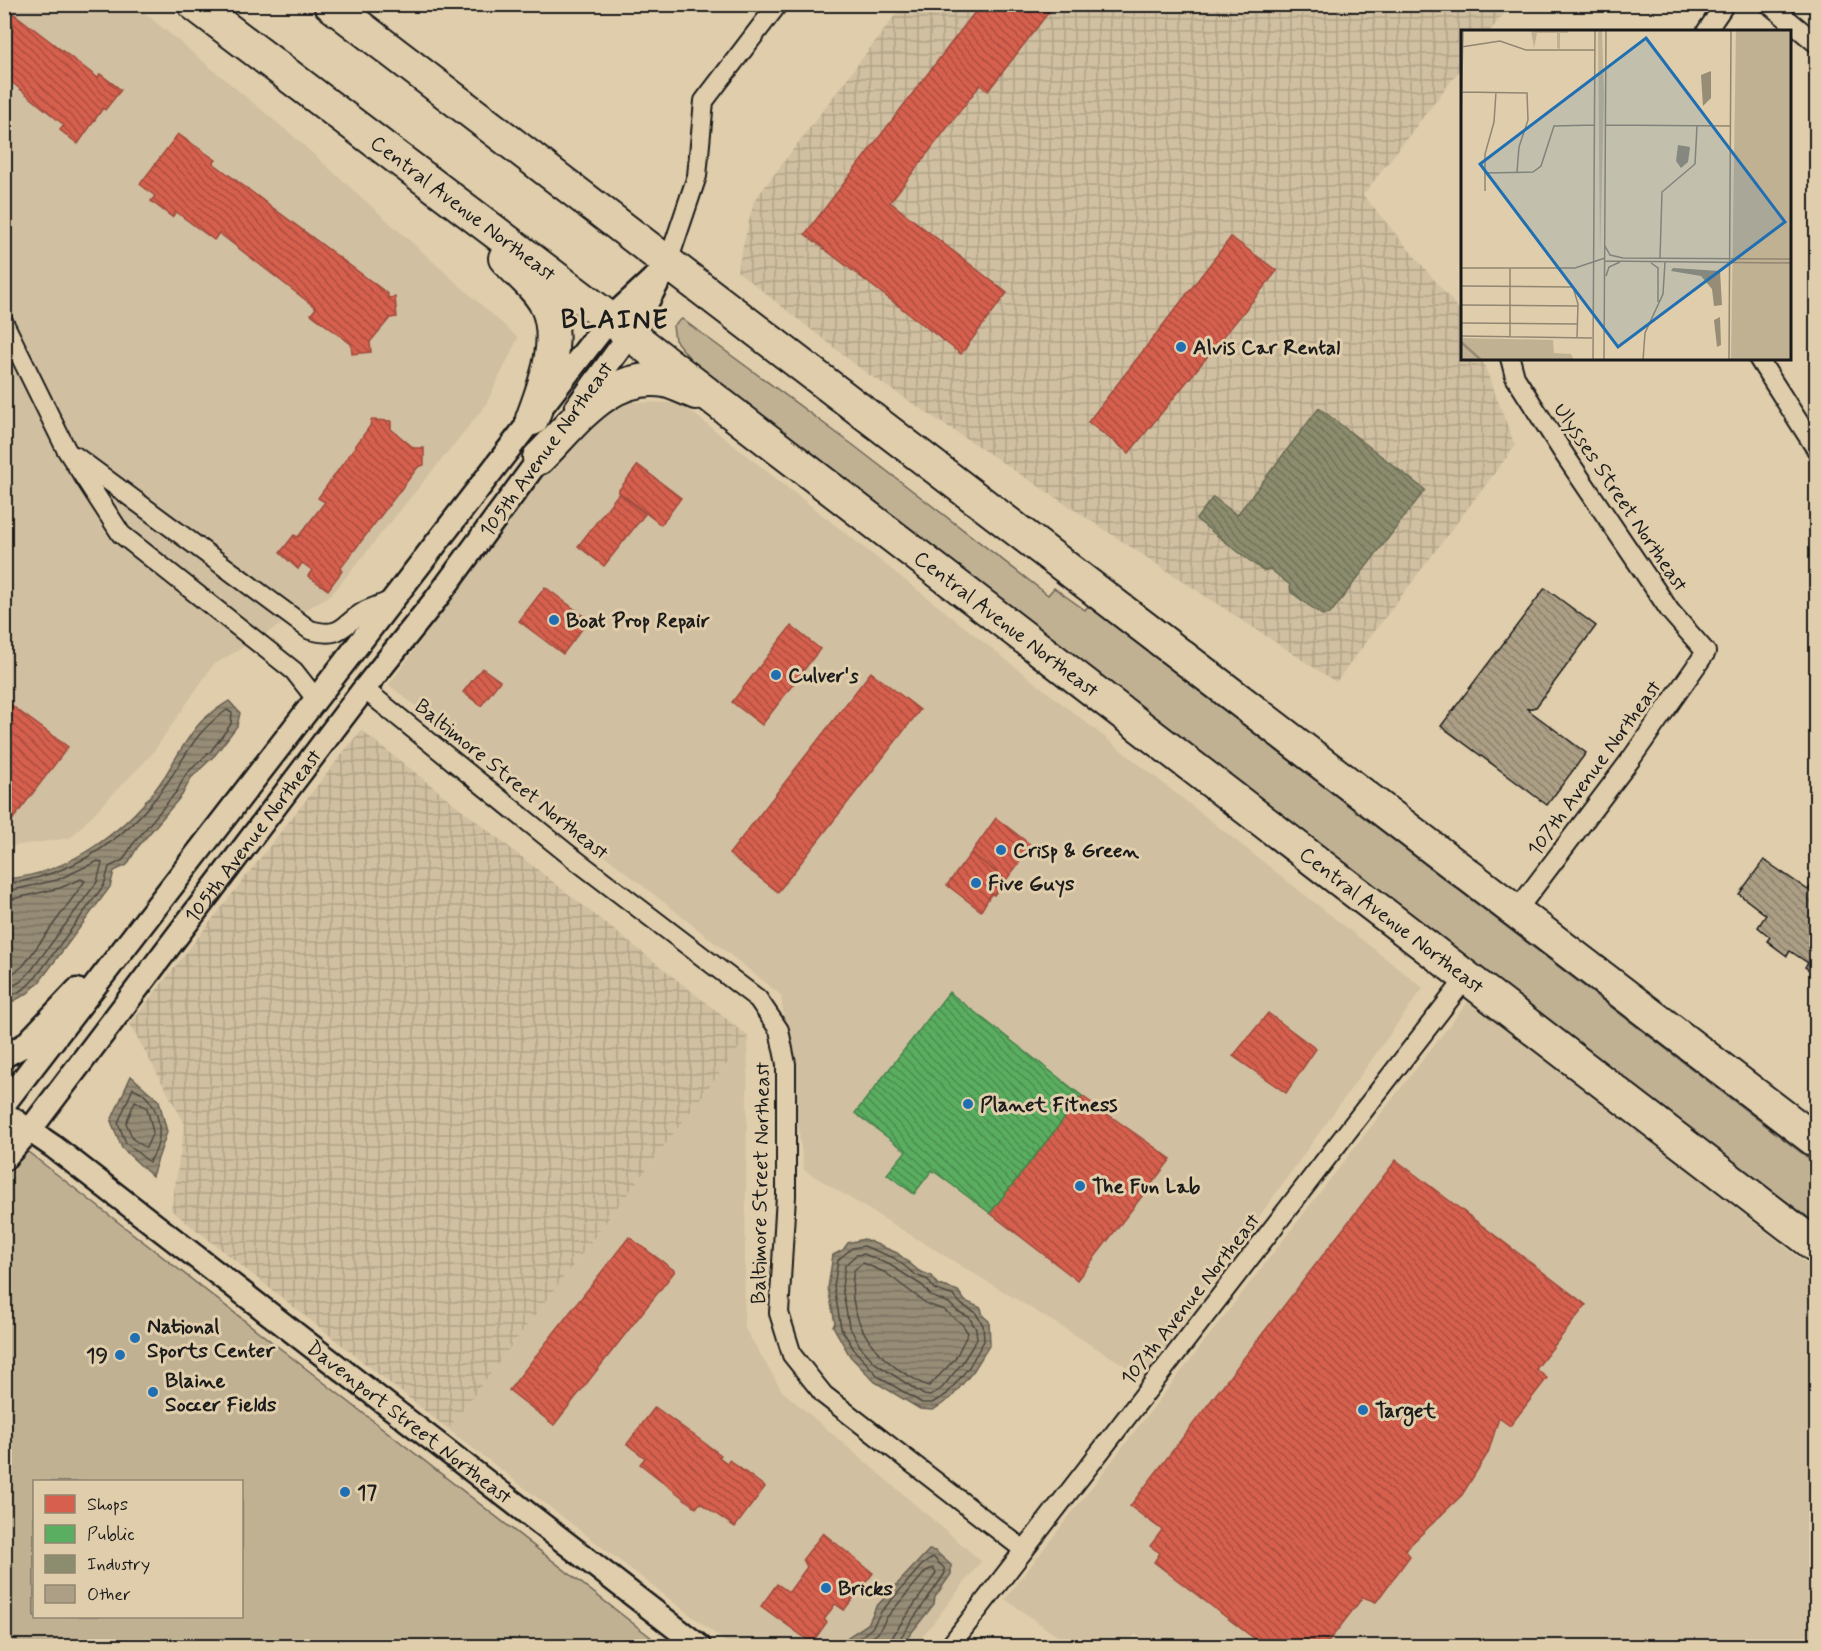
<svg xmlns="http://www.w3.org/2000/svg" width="1821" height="1651" viewBox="0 0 1821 1651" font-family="Mynerve,sans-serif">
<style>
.built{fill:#d0bfa0}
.industrial{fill:url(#industrial-grid)}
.grass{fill:#c0b193;stroke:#6e6658;stroke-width:1.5;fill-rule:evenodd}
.water{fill:url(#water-rules);stroke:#665f52;stroke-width:1.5}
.shops{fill:url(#shops-back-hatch);stroke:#9e4c3e;stroke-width:1.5}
.public{fill:url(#public-back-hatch);stroke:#47824c;stroke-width:1.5}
.industry{fill:url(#industry-back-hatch);stroke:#6a6a55;stroke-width:1.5}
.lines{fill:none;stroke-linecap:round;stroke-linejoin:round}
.shore{stroke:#4d4940;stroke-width:1.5}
.building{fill:url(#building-back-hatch);stroke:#1c1c1c;stroke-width:1.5}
.minor-casing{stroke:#1c1c1c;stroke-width:22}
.tertiary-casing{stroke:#1c1c1c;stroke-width:27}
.trunk-casing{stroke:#1c1c1c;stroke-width:36}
.minor{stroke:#dfcdab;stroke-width:18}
.tertiary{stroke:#dfcdab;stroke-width:22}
.trunk{stroke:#dfcdab;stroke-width:32}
.poi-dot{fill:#1f6fb2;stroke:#dfcdab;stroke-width:2}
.labels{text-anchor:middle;stroke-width:6;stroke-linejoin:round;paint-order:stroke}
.street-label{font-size:21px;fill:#1c1c1c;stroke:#dfcdab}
.poi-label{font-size:21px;font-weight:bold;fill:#1c1c1c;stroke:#dfcdab;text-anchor:start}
.district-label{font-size:27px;font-weight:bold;letter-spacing:1.5px;fill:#1c1c1c;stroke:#dfcdab}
.inset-river{fill:none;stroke:#978c76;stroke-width:3}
.inset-road{fill:none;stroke:#918672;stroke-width:1.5}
.view{fill:#1f6fb2;fill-opacity:0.15;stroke:#1f6fb2;stroke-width:3}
.inset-edge{fill:none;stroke:#1c1c1c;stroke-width:3}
</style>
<defs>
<pattern id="industrial-grid" width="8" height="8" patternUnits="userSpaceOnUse" patternTransform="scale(1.5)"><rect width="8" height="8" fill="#d0bfa0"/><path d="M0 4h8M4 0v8" fill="none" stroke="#b2a489"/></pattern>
<pattern id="water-rules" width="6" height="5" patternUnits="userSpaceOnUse" patternTransform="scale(1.5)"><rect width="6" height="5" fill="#978c76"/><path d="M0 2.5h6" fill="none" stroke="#7a7260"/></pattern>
<pattern id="shops-back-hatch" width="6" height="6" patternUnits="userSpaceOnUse" patternTransform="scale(1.5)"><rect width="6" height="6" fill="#d6604d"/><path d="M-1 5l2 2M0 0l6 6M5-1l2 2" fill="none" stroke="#ad4e3f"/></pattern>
<pattern id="public-back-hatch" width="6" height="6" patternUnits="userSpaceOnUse" patternTransform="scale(1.5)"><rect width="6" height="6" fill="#5aae61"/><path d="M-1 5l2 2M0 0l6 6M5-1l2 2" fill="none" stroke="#4a8d4f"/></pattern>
<pattern id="industry-back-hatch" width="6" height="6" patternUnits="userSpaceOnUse" patternTransform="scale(1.5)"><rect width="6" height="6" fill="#8c8c6e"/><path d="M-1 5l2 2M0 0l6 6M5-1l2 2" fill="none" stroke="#72725a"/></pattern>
<pattern id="building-back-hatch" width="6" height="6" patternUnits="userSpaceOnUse" patternTransform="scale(1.5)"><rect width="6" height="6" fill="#ac9f85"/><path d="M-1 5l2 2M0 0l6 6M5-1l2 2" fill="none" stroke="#8b816c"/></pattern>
</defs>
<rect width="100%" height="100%" fill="#dfcdab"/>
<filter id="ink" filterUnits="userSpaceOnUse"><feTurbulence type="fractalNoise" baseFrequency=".0167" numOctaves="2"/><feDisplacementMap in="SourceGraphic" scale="12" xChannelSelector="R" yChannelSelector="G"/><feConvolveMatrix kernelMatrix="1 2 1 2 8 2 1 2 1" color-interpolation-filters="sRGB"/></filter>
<g filter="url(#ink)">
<!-- built -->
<g class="built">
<path d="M4 5H135L293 136 518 338 485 406 332 594 213 665 151 755 70 838 5 847Z"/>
<path d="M622 402 680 403 1423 988 1144 1377 804 1170 781 995 389 685 541 475Z"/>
<path d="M1470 999 1816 1271V1646H1152L1135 1634 1127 1646H1071L1005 1599Z"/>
<path d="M748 1036 744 1327 782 1391 981 1561 915 1646H731L448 1429Z"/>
</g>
<!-- industrial -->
<g class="industrial">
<path d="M903 5H1511L1490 31 1462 32V67L1363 195 1462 313V358L1482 359 1515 446 1336 682 865 372 737 271 754 201Z"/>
<path d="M361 730 748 1036 448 1429 171 1210 185 1124 130 1024Z"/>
</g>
<!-- grass -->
<g class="grass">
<path d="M682 319 853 445 1048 595 1054 588 1085 610 1088 606 1816 1164V1223L1660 1109 701 372 675 340 673 326Z"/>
<path d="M5 1134 82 1194 662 1646H5ZM34 1482H242V1616H34Z"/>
</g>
<!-- water -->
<g class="water">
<path d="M229 701 240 713 237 726 215 755 191 778 182 795 137 848 127 865 114 871 110 887 40 981 28 993 5 1006V879C68 875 131 828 165 776 176 758 186 739 200 723 208 714 220 707 229 701Z"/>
<path d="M131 1076 159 1101 167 1132 152 1176 122 1148 111 1121Z"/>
<path d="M864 1239 897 1253 919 1271 932 1276 937 1284 958 1291 965 1301 981 1308 983 1316 989 1321 990 1344 974 1370 951 1398 933 1410 920 1409 875 1382 850 1356 833 1326 835 1323 828 1288 833 1255 843 1250 848 1243Z"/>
<path d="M929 1550 935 1551 951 1565V1574L935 1597 934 1604 901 1646H842L848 1637 868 1624 876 1607Z"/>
</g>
<!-- shops -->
<g class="shops">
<path d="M981 4H1055L988 91 980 85 890 202 1007 293 961 354 805 234Z"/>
<path d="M4 6 98 78 100 74 121 90 105 110 103 108 78 144 60 130 64 125 4 76Z"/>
<path d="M178 134 216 160 213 163 388 294V298L395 297 397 317 390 318 370 342 371 352 352 354 351 344 311 314 316 308 219 233 214 240 176 212 172 217 151 201 155 196 140 184Z"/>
<path d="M1231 237 1277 271 1129 453 1088 422Z"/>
<path d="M371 420 391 421V429L414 448H424V465L418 467 340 569 342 571 328 590 308 576 312 570 302 563 298 569 280 553 294 535 298 537 325 502 318 498 370 426Z"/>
<path d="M638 465 681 498 661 525 618 491Z"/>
<path d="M619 493 645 514 604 566 578 546Z"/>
<path d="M545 587 589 620 563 654 519 621Z"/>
<path d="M791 626 820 649 762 725 732 702Z"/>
<path d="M482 668 500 681 481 706 463 692Z"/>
<path d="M871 672 920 710 778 892 729 854Z"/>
<path d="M4 700 68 747 7 827 4 825Z"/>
<path d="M996 818 1032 846 1006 880 971 853Z"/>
<path d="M971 853 1006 880 994 895 991 894 981 911 947 885Z"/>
<path d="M1268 1013 1316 1049 1286 1093 1233 1056Z"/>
<path d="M1082 1096 1171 1159 1077 1280 990 1213Z"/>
<path d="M1396 1160 1586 1305 1536 1369 1547 1378 1510 1426 1499 1418 1488 1453 1462 1495 1405 1550 1410 1556 1376 1602 1363 1597 1325 1646H1264L1154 1562 1160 1553 1150 1546 1162 1530 1130 1506Z"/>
<path d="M629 1237 675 1271 554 1425 509 1390Z"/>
<path d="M655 1407 721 1455 719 1457 727 1463 729 1460 765 1487 735 1527 700 1503 696 1508 640 1464 645 1458 627 1444Z"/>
<path d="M823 1533 873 1573 844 1610 835 1604 824 1620 827 1622 812 1643 761 1606 777 1584 789 1592 807 1567 803 1559Z"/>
</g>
<!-- public -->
<path class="public" d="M949 992 1082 1096 990 1213 932 1170 914 1194 887 1174 906 1151 855 1113Z"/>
<!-- industry -->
<path class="industry" d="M1319 408 1425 490 1330 614 1322 615 1291 592 1290 585 1270 569 1263 571 1196 519 1213 497 1237 515Z"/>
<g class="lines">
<!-- shore -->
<g class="shore">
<path d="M4 884C15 884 26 880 36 878 92 863 136 828 169 780 189 751 196 731 227 710L232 713 231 724 211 751 186 774 177 791 133 844 123 860 109 867 104 885 36 977 24 989 4 999"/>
<path d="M4 892 57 880 98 861 102 863 97 882 30 972 20 982 4 990"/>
<path d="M4 901 60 888 81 879 85 881 23 966 4 980"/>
<path d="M133 1088C161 1099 167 1140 149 1162L126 1143 118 1123Z"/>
<path d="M135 1101 147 1108 153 1132 146 1148 133 1139 126 1123Z"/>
<path d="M864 1246 894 1258 916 1275 928 1280 934 1289 954 1296 962 1305 975 1312 983 1325 984 1341 969 1367 947 1394 932 1403H922L879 1377 855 1351 841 1328 834 1287 838 1260 852 1248Z"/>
<path d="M864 1254 890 1265 923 1286 931 1296 949 1303 957 1311 969 1317 976 1329 977 1339 962 1363 942 1388 930 1396 924 1395 875 1363 860 1346 849 1326 842 1287 845 1265 856 1255Z"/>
<path d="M863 1263 886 1273 927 1304 944 1310 962 1324 968 1333 955 1359 929 1386C920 1384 912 1377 904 1373 868 1351 846 1313 854 1270Z"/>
<path d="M849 1646 872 1628 881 1612 921 1566 933 1557 944 1568 945 1573C938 1585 897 1640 896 1646"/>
<path d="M861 1646 878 1633 887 1617 926 1571 933 1568 936 1573C928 1587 889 1636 889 1646"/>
</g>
</g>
<!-- building -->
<g class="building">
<path d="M1545 588 1596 626 1536 707 1527 709 1586 753 1547 805 1441 726Z"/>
<path d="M1764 860 1808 890 1816 879V975L1805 967 1808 963 1790 951 1787 956 1767 941 1770 937 1758 927 1766 915 1739 894Z"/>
</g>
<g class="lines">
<!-- minor casing -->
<g class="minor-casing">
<g id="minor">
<path d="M1769 4 1816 43"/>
<path d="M1706 32 1725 4"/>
<path d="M667 265 697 176 704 101 778 4"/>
<path d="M4 323 66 449 121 534 294 671 316 699"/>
<path d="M1510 358 1515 377 1564 454 1670 611 1706 652 1631 759 1517 910"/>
<path d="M1758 358 1816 449"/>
<path d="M75 456 310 630C343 639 342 624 365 611 374 607 383 604 392 600"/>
<path d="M364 689 568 854 758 999 779 1030 786 1064V1196L779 1313 792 1355 824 1395 1024 1550"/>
<path d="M950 1646 1466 978"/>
</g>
</g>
<!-- tertiary casing -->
<g class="tertiary-casing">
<g id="tertiary">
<path d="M576 408 630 334 667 265"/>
<path d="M4 1056 25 1045 77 990"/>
<path d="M4 1104 532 419 610 319 653 279"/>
<path id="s1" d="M4 1113 54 1147 699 1646"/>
<path id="s2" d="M4 1159 30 1130 364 689 436 599 548 447"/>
</g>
</g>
<!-- trunk casing -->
<g class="trunk-casing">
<g id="trunk">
<path id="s3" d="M194 4 610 319 1816 1246"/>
<path d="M330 4C823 387 1322 760 1816 1141"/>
<path d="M505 258C518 273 539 288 547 307 562 342 544 386 532 419"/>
<path d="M539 458C575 423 608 372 665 381 675 383 686 389 696 393"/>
</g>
</g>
<!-- minor -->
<use href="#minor" class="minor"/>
<!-- tertiary -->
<use href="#tertiary" class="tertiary"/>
<!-- trunk -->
<use href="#trunk" class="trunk"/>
</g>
</g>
<!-- markers -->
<g class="poi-dot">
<circle cx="1181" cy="347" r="6"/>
<circle cx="554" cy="620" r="6"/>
<circle cx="776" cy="675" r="6"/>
<circle cx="1001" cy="850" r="6"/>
<circle cx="976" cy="883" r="6"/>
<circle cx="968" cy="1104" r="6"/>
<circle cx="1080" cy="1186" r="6"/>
<circle cx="135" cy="1338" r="6"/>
<circle cx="120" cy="1355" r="6"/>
<circle cx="153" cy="1392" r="6"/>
<circle cx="1363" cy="1410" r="6"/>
<circle cx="345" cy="1492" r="6"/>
<circle cx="826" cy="1588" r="6"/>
</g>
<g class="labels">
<!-- street labels -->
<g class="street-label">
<text dy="7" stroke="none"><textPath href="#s3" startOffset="338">Central Avenue Northeast</textPath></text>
<text transform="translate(546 449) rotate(-54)" y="7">105th Avenue Northeast</text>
<text transform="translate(1621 497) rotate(56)" y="7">Ulysses Street Northeast</text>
<text dy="7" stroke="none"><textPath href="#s3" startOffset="1022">Central Avenue Northeast</textPath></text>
<text transform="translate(1594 768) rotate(-54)" y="7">107th Avenue Northeast</text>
<text transform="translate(512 779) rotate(39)" y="7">Baltimore Street Northeast</text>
<text dy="7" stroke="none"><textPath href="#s2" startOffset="408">105th Avenue Northeast</textPath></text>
<text dy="7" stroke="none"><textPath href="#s3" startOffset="1508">Central Avenue Northeast</textPath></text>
<text transform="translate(760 1183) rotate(-89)" y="7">Baltimore Street Northeast</text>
<text transform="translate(1190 1299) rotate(-52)" y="7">107th Avenue Northeast</text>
<text dy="7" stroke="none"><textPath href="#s1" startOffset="510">Davenport Street Northeast</textPath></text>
</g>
<!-- poi labels -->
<g class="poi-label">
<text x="1193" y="354">Alvis Car Rental</text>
<text x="566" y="627">Boat Prop Repair</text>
<text x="788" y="682">Culver's</text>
<text x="1013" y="857">Crisp &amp; Green</text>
<text x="988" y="890">Five Guys</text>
<text x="980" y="1111">Planet Fitness</text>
<text x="1092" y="1193">The Fun Lab</text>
<text x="147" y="1333">National<tspan x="147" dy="24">Sports Center</tspan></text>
<text x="108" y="1362" text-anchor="end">19</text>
<text x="165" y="1387">Blaine<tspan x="165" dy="24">Soccer Fields</tspan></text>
<text x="1375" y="1417">Target</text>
<text x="357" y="1499">17</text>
<text x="838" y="1595">Bricks</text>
</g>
<!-- district labels -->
<g class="district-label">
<text x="615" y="328">BLAINE</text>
</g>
</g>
<!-- overview -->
<g transform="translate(1461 30)">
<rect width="330" height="330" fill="#dfcdab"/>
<path d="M137 0H141L143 66 139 224ZM275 0H330V330H270Z" fill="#c0b193"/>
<path d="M0 308 92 310 93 323 110 324 113 330H0Z" fill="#c0b193"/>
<path d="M70 0H107V3H99V19L96 18V3H76L73 18Z" fill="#c0b193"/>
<path d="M250 41V68L242 76 240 45ZM217 115 229 117 227 132 220 138 215 131ZM212 238 259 241 261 275 253 276 251 259 240 246 210 241ZM259 287 260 315 256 317 253 290Z" fill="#978c76"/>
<path class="inset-river" d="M0 312 20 330"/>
<path class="inset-road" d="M0 17 39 11 65 20H134M1 62 66 63 67 90 58 117 56 142M0 92 2 0M145 95 270 96M23 143 72 142 80 136 93 96 134 95M24 161V124L33 92 35 62M144 216 149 225 162 228M161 228 330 229M199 228 201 162 234 134 236 96M143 231 330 233M190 233 197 238V272M0 238H114L144 228M49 238V307M145 246 148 237 159 232M0 256 112 257 117 274 116 308M0 275 117 276M0 293 116 294M0 306 131 308M132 330 134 0M143 330 145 0M182 330 184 303 202 264 204 232M268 330 270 0"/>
<path class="view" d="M185 8 324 192 157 317 19 134Z"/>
<rect width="330" height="330" class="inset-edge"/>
</g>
<!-- margin -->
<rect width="1821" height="1651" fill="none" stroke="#dfcdab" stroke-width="24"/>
<rect x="12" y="12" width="1797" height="1627" fill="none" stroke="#1c1c1c" stroke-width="2" filter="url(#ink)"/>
<!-- legend -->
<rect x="33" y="1480" width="210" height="138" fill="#dfcdab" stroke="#918672" stroke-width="1.5"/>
<rect x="45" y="1495" width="30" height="18" fill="#d6604d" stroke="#918672" stroke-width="1.5"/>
<text x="87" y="1510" font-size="18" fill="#1c1c1c">Shops</text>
<rect x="45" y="1525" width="30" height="18" fill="#5aae61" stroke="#918672" stroke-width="1.5"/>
<text x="87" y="1540" font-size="18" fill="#1c1c1c">Public</text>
<rect x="45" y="1555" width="30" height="18" fill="#8c8c6e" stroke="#918672" stroke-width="1.5"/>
<text x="87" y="1570" font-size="18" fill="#1c1c1c">Industry</text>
<rect x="45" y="1585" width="30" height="18" fill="#ac9f85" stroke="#918672" stroke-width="1.5"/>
<text x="87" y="1600" font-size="18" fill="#1c1c1c">Other</text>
</svg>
